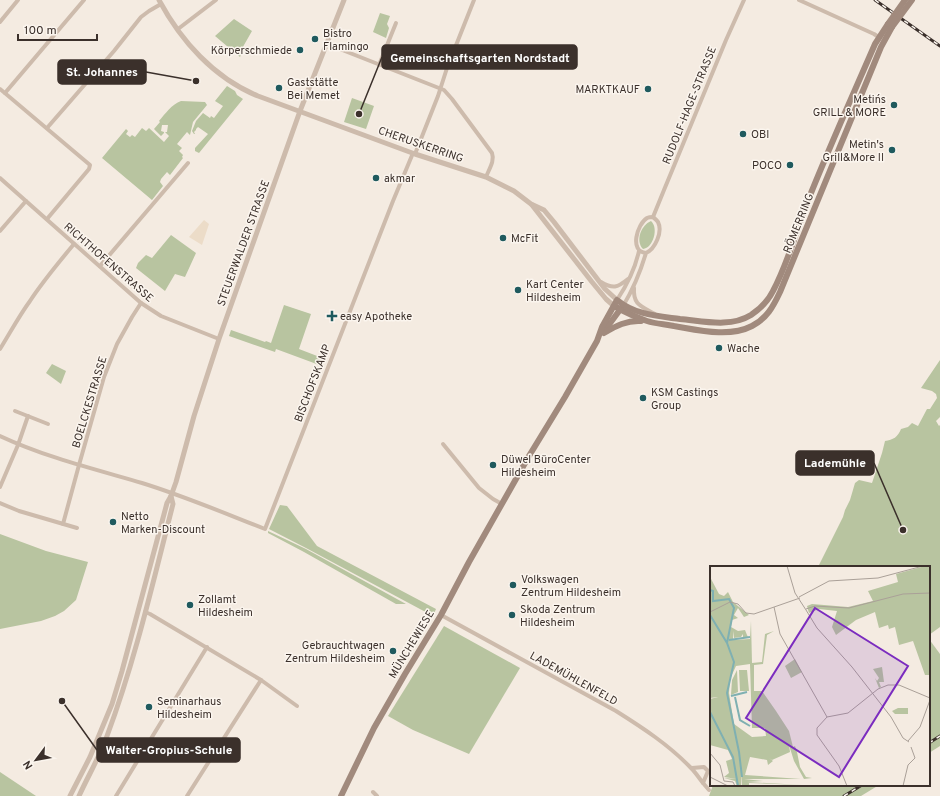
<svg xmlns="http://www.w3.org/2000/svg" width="940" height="796" viewBox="0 0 940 796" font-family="Overpass,sans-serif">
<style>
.green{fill:#b8c4a0}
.plaza{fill:#ecdcc8}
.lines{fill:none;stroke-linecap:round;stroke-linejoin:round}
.minor{stroke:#cdbbac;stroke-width:4}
.tertiary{stroke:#cdbbac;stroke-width:5}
.secondary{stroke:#a18a7d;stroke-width:6}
.rail-casing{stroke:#3b302b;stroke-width:3}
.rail{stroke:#fbf5ee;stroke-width:1.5;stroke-dasharray:4.5;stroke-linecap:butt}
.secondary-bridge{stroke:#a18a7d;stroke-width:6}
.poi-dot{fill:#1f5a5e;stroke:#fbf5ee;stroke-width:1.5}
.labels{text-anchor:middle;stroke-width:3;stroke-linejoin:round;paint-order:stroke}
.poi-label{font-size:11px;fill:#3b302b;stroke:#fbf5ee;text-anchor:start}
.street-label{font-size:11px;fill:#3b302b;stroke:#fbf5ee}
.inset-river{fill:none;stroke:#7fb0b2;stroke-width:2}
.inset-road{fill:none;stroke:#aaa098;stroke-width:1}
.view{fill:#7b2cbf;fill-opacity:0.15;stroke:#7b2cbf;stroke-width:2}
.inset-edge{fill:none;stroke:#3b302b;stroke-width:2}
.leader{fill:none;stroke:#3b302b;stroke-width:1.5}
.callout-dot{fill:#3b302b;stroke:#fbf5ee;stroke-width:1.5}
.callout{fill:#3b302b;stroke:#3b302b;stroke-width:1.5}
.callout-label{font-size:12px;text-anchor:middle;font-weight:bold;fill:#fff}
</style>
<rect width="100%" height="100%" fill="#f4ebe1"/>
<!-- green -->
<g class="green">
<path d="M380 13 390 16 387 24 389 28 386 38 373 32Z"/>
<path d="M234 19 252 31 244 45 243 47 244 49 240 57 215 36Z"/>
<path d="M227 86 235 91 237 95 243 99 199 153 195 151V148L208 134 198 127 196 129V130L194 132 195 134H194L192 131 196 121 203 113 210 118 211 116 214 118 223 106 215 101Z"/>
<path d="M352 98 374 106 366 129 344 122Z"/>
<path d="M181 101 205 102 207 105 193 122 190 135 187 132 177 144 182 148 179 151 183 155 182 157 183 158 170 175 167 172 161 179 160 182 163 186 152 200 102 158 126 129 128 131 126 134 130 137 132 135 135 137 142 128 146 131 149 128 164 142 169 136 165 132H167L168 125H162L161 131 164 132V133L161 136 154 129 160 122 159 121C165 114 172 104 181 101Z"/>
<path d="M651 221C659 228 653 248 643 249 635 241 641 225 651 221Z"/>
<path d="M171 235 196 253 185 277 175 274 165 291 136 268 138 263 146 255 152 258Z"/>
<path d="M284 305 311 314 299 349 325 359 322 366 276 349 275 352 229 336 231 330 265 342 266 341 271 343Z"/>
<path d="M940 360V417L936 421 939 426 940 425V627L929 635V567H818L843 517 845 510 850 500 855 483 859 480 872 483 882 453 885 441C893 440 898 437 901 429L908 427 912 423 918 426 927 409H930L937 398 936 394 932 391 921 388Z"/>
<path d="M52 364 66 371 61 384 46 373Z"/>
<path d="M280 505 287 506 317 546 436 609 433 616 306 548 269 529Z"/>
<path d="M268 531 306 549 406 604H396L304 552 268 533Z"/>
<path d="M0 534 46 551 88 562 76 600 64 611 55 616 41 621 0 629Z"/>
<path d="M444 626 520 668 469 754 413 730 388 716Z"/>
<path d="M929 639 940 654V746L929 753Z"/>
<path d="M0 772 36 796H0Z"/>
<path d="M713 785H879L861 796H709Z"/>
</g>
<!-- plaza -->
<path class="plaza" d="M204 220 209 224 202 245 189 237Z"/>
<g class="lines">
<!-- minor -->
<g class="minor">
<path d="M799 0 874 34 880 38"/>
<path d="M0 22 18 0"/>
<path d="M178 29 216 0"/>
<path d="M327 44 444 90 452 99 492 153C495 161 489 169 486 177"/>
<path d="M379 65 396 23"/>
<path d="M0 89 90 165 89 169 47 219"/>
<path d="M5 93 84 0"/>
<path d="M47 128 114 51 141 17 149 11 161 4"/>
<path d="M415 154 438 96 447 68 474 0"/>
<path d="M0 178 141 303 161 316 219 339"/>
<path d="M653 217 664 190 726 40 744 0"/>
<path d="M0 231 26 201"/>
<path d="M100 266 188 163"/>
<path d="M601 282C613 289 617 288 628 279"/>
<path d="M634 288C633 305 641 306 655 314"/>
<path d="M617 300C627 285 635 269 639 251"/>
<path d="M623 306C634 288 640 273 646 253 655 249 663 232 658 222 657 220 655 219 653 217 650 217 649 217 647 218 637 224 629 252 646 253"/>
<path d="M0 349C10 333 19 316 30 301 43 281 59 262 74 244"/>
<path d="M15 411 48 424"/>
<path d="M0 436C45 457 94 469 142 483 184 496 224 513 265 529L393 201 413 153"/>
<path d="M443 444 479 488 493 499 502 504"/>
<path d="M0 487 18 445 28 416"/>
<path d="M0 503 19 511 77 528"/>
<path d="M63 524 79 465 104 377 117 344 132 317 141 303"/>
<path d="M145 612 150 614 261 680 297 706"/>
<path d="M441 615 616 711C643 728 669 745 691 768 696 773 699 778 703 783L708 771 704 767 692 768"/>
<path d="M703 783 709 790"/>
<path d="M373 792 377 796"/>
<path d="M116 796 207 647"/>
<path d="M187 796 261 680"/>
</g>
<!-- tertiary -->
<g class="tertiary">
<path d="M159 0C181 41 214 78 258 96L415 154 486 177 514 191 531 204 544 210 554 222 605 289 617 300"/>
<path d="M532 205 592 282 606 299 614 306"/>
<path d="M70 796 90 757 112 704 122 671 167 503 171 496 176 482 194 416 219 339 300 111 344 0"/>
<path d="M79 796C88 776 100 756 107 736 135 661 153 582 173 504L171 496"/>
</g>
<!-- secondary -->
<g class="secondary">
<path d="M614 306C625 312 635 317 647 321 656 324 665 324 674 326 698 330 729 338 752 326 767 318 773 307 780 292L881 47 892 27"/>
<path d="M605 330 622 307"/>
<path d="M604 333C616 326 627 320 641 321"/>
<path d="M341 796 374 728 405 674 441 615 469 562 529 456 565 397 597 341 602 327 617 300C635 315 658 316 680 319 703 321 730 328 751 315 760 309 768 301 773 291 788 263 796 232 807 203 828 150 852 97 875 44L888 24"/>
</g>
<!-- rail casing -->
<g class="rail-casing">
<g id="rail">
<path d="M875 0 940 46"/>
<path d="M929 743 940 736"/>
<path d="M844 796 862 785"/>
</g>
</g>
<!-- rail -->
<use href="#rail" class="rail"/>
<!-- secondary-bridge -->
<g class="secondary-bridge">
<path d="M888 24 905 0"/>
<path d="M892 27 912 0"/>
</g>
</g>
<!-- markers -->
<g class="poi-dot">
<circle cx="315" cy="39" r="4"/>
<circle cx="300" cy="50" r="4"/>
<circle cx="279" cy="88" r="4"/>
<circle cx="648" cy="89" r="4"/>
<circle cx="894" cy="105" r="4"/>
<circle cx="743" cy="134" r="4"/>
<circle cx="892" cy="150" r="4"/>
<circle cx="790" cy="165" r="4"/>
<circle cx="376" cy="178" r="4"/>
<circle cx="503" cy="238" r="4"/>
<circle cx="518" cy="290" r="4"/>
<path d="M330 310h4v4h4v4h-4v4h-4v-4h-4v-4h4z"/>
<circle cx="719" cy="348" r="4"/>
<circle cx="643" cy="398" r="4"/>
<circle cx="493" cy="465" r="4"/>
<circle cx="113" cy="522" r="4"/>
<circle cx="513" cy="585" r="4"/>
<circle cx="190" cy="605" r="4"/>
<circle cx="512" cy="615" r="4"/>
<circle cx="393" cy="651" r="4"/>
<circle cx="149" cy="707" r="4"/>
</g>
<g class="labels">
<!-- poi labels -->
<g class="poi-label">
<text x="323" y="37">Bistro<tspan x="323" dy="13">Flamingo</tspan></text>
<text x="292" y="54" text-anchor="end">Körperschmiede</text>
<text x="287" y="86">Gaststätte<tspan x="287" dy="13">Bei Memet</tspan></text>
<text x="640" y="93" text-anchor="end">MARKTKAUF</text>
<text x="886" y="103" text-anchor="end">Metin´s<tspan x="886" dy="13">GRILL &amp; MORE</tspan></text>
<text x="751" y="138">OBI</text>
<text x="884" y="148" text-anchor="end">Metin's<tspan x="884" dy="13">Grill&amp;More II</tspan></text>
<text x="782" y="169" text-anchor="end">POCO</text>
<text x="384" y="182">akmar</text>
<text x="511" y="242">McFit</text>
<text x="526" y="288">Kart Center<tspan x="526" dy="13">Hildesheim</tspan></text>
<text x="340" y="320">easy Apotheke</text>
<text x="727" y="352">Wache</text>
<text x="651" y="396">KSM Castings<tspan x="651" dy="13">Group</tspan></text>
<text x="501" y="463">Düwel BüroCenter<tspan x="501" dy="13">Hildesheim</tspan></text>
<text x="121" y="520">Netto<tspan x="121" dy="13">Marken-Discount</tspan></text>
<text x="521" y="583">Volkswagen<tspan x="521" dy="13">Zentrum Hildesheim</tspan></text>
<text x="198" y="603">Zollamt<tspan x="198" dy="13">Hildesheim</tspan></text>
<text x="520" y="613">Skoda Zentrum<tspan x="520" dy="13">Hildesheim</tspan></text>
<text x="385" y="649" text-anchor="end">Gebrauchtwagen<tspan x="385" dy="13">Zentrum Hildesheim</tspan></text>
<text x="157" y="705">Seminarhaus<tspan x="157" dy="13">Hildesheim</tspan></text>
</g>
<!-- street labels -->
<g class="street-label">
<text transform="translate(689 105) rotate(-68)" y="4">RUDOLF-HAGE-STRASSE</text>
<text transform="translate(421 144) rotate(19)" y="4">CHERUSKERRING</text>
<text transform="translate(798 223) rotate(-68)" y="4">RÖMERRING</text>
<text transform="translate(243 243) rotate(-70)" y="4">STEUERWALDER STRASSE</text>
<text transform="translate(109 262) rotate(41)" y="4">RICHTHOFENSTRASSE</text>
<text transform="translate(312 383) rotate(-69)" y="4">BISCHOFSKAMP</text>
<text transform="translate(89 402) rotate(-73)" y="4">BOELCKESTRASSE</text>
<text transform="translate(411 644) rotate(-59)" y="4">MÜNCHEWIESE</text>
<text transform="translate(574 678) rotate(29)" y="4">LADEMÜHLENFELD</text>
</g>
</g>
<!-- overview -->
<g transform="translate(710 566)">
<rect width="220" height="220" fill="#f4ebe1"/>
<path d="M215 0H220V109H215L203 75 189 79 185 61 179 63 178 59 169 62 165 46 146 54 126 69 122 61 127 45 109 43 99 47 97 40 102 38 138 41 163 35 158 25 188 16 186 8ZM0 11 9 28 14 30 18 26 23 36 39 49 34 51 28 42 24 49 28 52 22 54 21 61 28 65 35 64 37 69 38 71H33V68L31 71 24 72 23 65V74L40 73 41 55 42 97 52 96 55 68 64 65 57 69 53 98 44 99V125H52L66 145 79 165 83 181 85 180 87 186 90 201 96 211 102 212 94 213 84 195 79 179 80 186 62 194 59 192 63 195 58 199 57 194 40 191 35 209 91 213H34L53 215 37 216 92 219 39 217V220H32L31 207V220H27L25 215 14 212 27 213 14 211 19 207 16 195 22 193 18 184 0 179V133L8 131 0 132V87L19 84 0 87ZM40 98 42 162H55L56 170 42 171 24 158 19 127 20 113 26 100ZM85 93 92 106 81 112 75 100ZM172 101 174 116H169L171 121 169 122 165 112 167 115 169 112 163 103ZM27 104 28 126 21 129 22 114ZM29 104H37L39 125H30ZM188 142H198V148H185L182 145Z" fill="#b8c4a0" fill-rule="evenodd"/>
<path class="inset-river" d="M0 24 3 25V35L19 33 24 42 17 77M0 49 17 77 24 96 17 127 29 186 32 211M19 74 40 71M21 130 37 126M25 131 30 154 40 160M0 146 23 191 28 220"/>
<path class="inset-road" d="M77 0 85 27 96 44M89 31 119 15 168 12 213 0M64 41 70 68 117 151 107 162V169L129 200 137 220M96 43 105 40 139 42 193 28 220 27M96 44 107 62 142 101 181 151 193 172 199 176M0 46 20 36 28 38 36 47 44 48 90 32M117 151 138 147 168 123 178 119H189L220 132M198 175 210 161 220 134M0 187 10 199 14 215M0 211 18 220M14 215 23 216 25 220M193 220 198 199 205 192 201 181"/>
<path class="view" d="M105 42 198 100 129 211 36 152Z"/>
<rect width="220" height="220" class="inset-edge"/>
</g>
<!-- callouts -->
<path class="leader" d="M359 114L382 57M196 81L146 72M903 530L874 463M62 701L97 750"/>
<g class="callout-dot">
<circle cx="359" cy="114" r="4"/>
<circle cx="196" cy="81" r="4"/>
<circle cx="903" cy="530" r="4"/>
<circle cx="62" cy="701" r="4"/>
</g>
<g class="callout">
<rect x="382" y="45" width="195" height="24" rx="4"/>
<rect x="58" y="60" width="88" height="24" rx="4"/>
<rect x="796" y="451" width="78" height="24" rx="4"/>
<rect x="97" y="738" width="143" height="24" rx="4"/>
</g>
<g class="callout-label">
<text x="480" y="62">Gemeinschaftsgarten Nordstadt</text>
<text x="102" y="76">St. Johannes</text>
<text x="835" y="467">Lademühle</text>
<text x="169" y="754">Walter-Gropius-Schule</text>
</g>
<!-- north arrow -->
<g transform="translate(36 760) rotate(238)" stroke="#fbf5ee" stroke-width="3" paint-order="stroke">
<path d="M0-3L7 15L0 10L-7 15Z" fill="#3b302b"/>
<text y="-6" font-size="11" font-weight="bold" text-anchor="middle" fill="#3b302b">N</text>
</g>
<!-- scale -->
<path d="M18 34v6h79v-6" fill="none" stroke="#3b302b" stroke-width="2"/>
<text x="24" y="34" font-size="12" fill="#3b302b" stroke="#fbf5ee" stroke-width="3" paint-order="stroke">100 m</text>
</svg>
